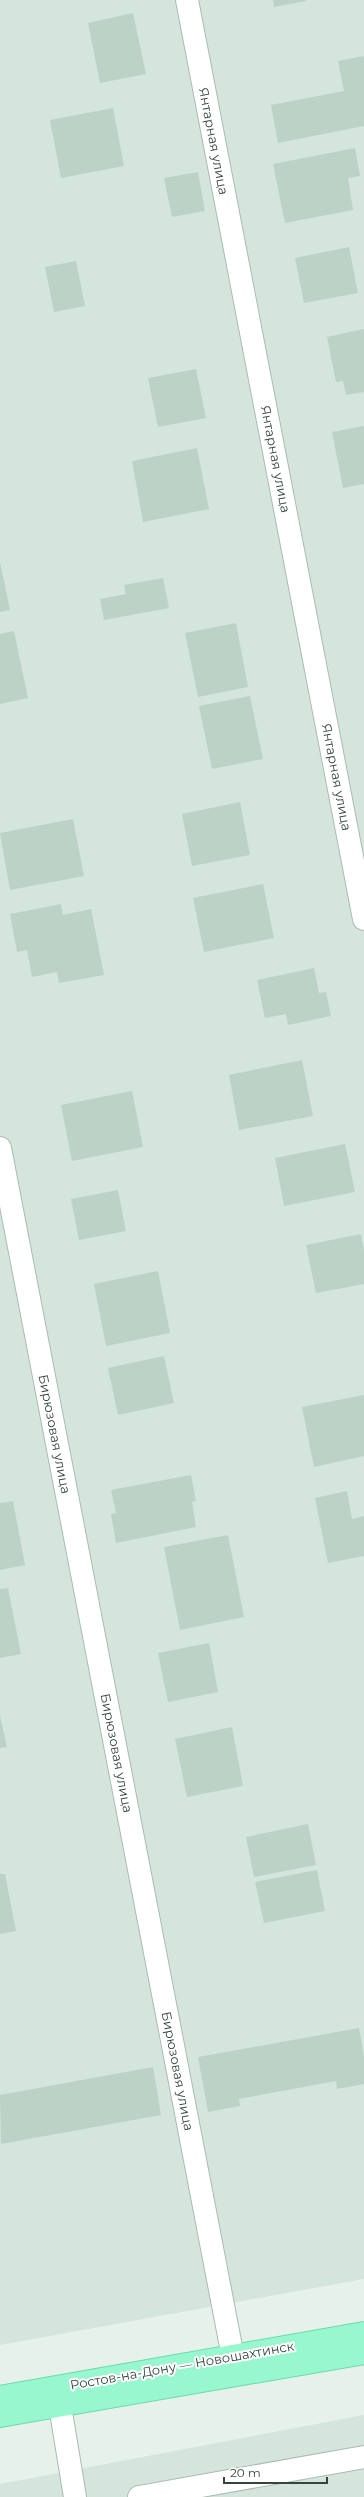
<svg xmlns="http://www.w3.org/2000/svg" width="364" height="2497" viewBox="0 0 364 2497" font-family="Montserrat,sans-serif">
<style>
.residential{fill:#d4e5dd}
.building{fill:#bcd2c6}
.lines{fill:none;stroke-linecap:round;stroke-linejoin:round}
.street-casing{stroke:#a9bcb2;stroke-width:24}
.primary-casing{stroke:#6adba9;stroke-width:24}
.street{stroke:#fff;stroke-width:22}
.primary{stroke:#99f7cf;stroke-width:22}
.labels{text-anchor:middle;stroke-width:4;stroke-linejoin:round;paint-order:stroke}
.street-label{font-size:13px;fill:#35443c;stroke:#fff}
</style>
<rect width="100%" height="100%" fill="#e6f1ec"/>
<!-- residential -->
<g class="residential">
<path d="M0 0H364V2279L0 2345Z"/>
<path d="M364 2415V2497H0V2484Z"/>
</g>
<!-- building -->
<g class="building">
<path d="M273 0H306V1L274 7Z"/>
<path d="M133 13 146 74 100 83 88 23Z"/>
<path d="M364 56V126L278 143 271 105 344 91 338 61Z"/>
<path d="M113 108 124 166 61 178 50 120Z"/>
<path d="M355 148 360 176 348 178 353 210 285 223 273 164Z"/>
<path d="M198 172 205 211 172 217 164 178Z"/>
<path d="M349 247 358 293 304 303 295 258Z"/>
<path d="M76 261 85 306 54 312 45 267Z"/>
<path d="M364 329V392L346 395 343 381 336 382 327 337Z"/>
<path d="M196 369 206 418 158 427 148 378Z"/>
<path d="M364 426V484L343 488 332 432Z"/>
<path d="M197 448 209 509 143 522 132 461Z"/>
<path d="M0 562 10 610 0 612Z"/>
<path d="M163 578 169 608 104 620 100 599 126 594 124 585Z"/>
<path d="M236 623 248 687 198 697 185 633Z"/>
<path d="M14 631 28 698 0 704V634Z"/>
<path d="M250 696 263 759 212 769 199 706Z"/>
<path d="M240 802 250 855 192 866 182 814Z"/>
<path d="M73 819 84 876 10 890 0 833Z"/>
<path d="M263 884 274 938 204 952 193 898Z"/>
<path d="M61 904 63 915 91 909 104 975 59 983 57 972 32 977 27 950 17 952 10 914Z"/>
<path d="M314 968 319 993 326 992 331 1016 288 1025 286 1014 265 1018 257 980Z"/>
<path d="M302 1060 313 1116 239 1130 229 1075Z"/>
<path d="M132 1091 143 1147 72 1161 61 1105Z"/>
<path d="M345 1144 355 1192 284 1206 275 1158Z"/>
<path d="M118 1190 126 1231 79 1240 71 1199Z"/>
<path d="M361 1234 364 1251V1284L316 1293 306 1245Z"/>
<path d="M158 1271 170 1333 106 1346 94 1284Z"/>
<path d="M164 1356 174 1403 118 1415 108 1368Z"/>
<path d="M364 1395V1456L314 1467 302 1407Z"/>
<path d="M191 1475 196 1501 192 1502 196 1527 116 1543 111 1514 116 1513 111 1490Z"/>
<path d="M347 1491 352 1519 364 1516V1556L328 1563 315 1498Z"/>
<path d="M13 1501 25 1565 0 1570V1503Z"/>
<path d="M228 1535 244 1617 180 1630 164 1547Z"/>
<path d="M8 1588 21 1654 0 1658V1589Z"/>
<path d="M209 1643 218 1692 168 1702 158 1653Z"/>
<path d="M0 1716 7 1747 0 1748Z"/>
<path d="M232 1727 243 1786 187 1797 175 1739Z"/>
<path d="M308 1824 316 1865 254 1877 246 1837Z"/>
<path d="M317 1870 325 1911 264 1923 255 1882Z"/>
<path d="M0 1874H5L16 1931 0 1934Z"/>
<path d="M359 2028 364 2057V2084L337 2089 336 2081 271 2093 239 2099 240 2106 208 2112 198 2057Z"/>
<path d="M153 2067 161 2115 1 2144 0 2095Z"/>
</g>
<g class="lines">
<!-- street casing -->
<g class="street-casing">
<g id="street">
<path d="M187 0 364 919"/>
<path d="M0 1148 233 2357"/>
<path d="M60 2406 75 2497"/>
<path d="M139 2497 364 2457"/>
</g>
</g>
<!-- primary casing -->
<g class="primary-casing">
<g id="primary">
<path d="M0 2397 364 2333"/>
<path d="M0 2416 364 2353"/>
</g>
</g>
<!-- street -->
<use href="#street" class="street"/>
<!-- primary -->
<use href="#primary" class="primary"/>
</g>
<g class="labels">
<!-- street labels -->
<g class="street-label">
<text transform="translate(214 141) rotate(79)" y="5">Янтарная улица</text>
<text transform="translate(276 459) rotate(79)" y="5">Янтарная улица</text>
<text transform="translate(337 777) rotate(79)" y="5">Янтарная улица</text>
<text transform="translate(55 1434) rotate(79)" y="5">Бирюзовая улица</text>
<text transform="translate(117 1753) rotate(79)" y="5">Бирюзовая улица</text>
<text transform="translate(178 2071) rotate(79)" y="5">Бирюзовая улица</text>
<text transform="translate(182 2365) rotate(-10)" y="5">Ростов-на-Дону — Новошахтинск</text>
</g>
</g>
<!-- scale -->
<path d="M224 2477v6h103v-6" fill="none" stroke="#35443c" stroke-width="2"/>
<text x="230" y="2477" font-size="12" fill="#35443c" stroke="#ffffff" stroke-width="3" paint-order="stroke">20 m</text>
</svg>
